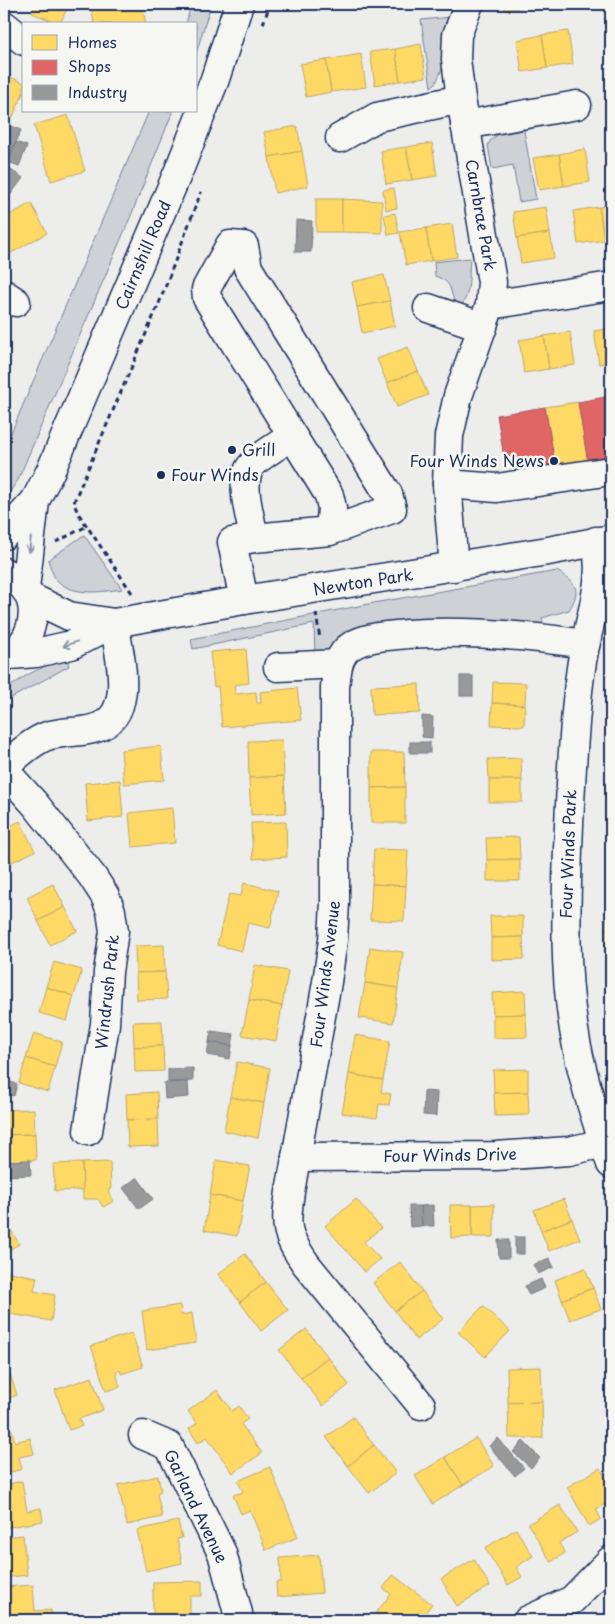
<svg xmlns="http://www.w3.org/2000/svg" width="615" height="1624" viewBox="0 0 615 1624" font-family="'Playpen Sans',sans-serif">
<style>
.green{fill:#ced2d7;stroke:#74809a}
.homes{fill:#ffd966;stroke:#bba664}
.shops{fill:#e06666;stroke:#a55664}
.industry{fill:#999;stroke:#737987}
.lines{fill:none;stroke-linecap:round;stroke-linejoin:round}
.minor-casing{stroke:#1b2f5e;stroke-width:31}
.path{stroke:#1b2f5e;stroke-width:3;stroke-dasharray:5 4;stroke-linecap:butt}
.minor{stroke:#f6f6f2;stroke-width:28}
.oneway{stroke:#8892a8}
.poi-dot{fill:#1b2f5e;stroke:#f6f6f2;stroke-width:2}
.labels{text-anchor:middle;stroke-width:5;stroke-linejoin:round;paint-order:stroke}
.street-label{font-size:16px;fill:#1b2f5e;stroke:#f6f6f2}
.poi-label{font-size:16px;fill:#1b2f5e;stroke:#f6f6f2;text-anchor:start}
</style>
<rect width="100%" height="100%" fill="#edeeec"/>
<filter id="ink" filterUnits="userSpaceOnUse"><feTurbulence type="fractalNoise" baseFrequency=".02" numOctaves="2"/><feDisplacementMap in="SourceGraphic" scale="10" xChannelSelector="R" yChannelSelector="G"/><feConvolveMatrix kernelMatrix="1 2 1 2 8 2 1 2 1" color-interpolation-filters="sRGB"/></filter>
<g filter="url(#ink)">
<!-- green -->
<g class="green">
<path d="M191 4H211L196 54V24H186Z"/>
<path d="M452 17 444 65C439 73 439 82 431 87L421 20Z"/>
<path d="M149 111H173L130 218 18 480 4 500V455L8 440Z"/>
<path d="M523 125 536 199 519 202 513 165 492 169 488 145 491 140 500 133 501 128Z"/>
<path d="M470 258C468 275 472 295 459 308 446 292 457 284 435 276L434 262Z"/>
<path d="M84 535 122 589C101 592 70 597 55 578 52 573 50 565 48 560Z"/>
<path d="M557 571C576 583 582 589 569 610L542 618 544 625 354 630 337 637 330 656H315L314 624 193 649 191 639 379 602Z"/>
<path d="M4 605C10 614 11 623 4 632Z"/>
<path d="M66 656 69 666 4 702V691L27 675Z"/>
</g>
<!-- homes -->
<g class="homes">
<path d="M28 4H69L60 24 32 13 35 7Z"/>
<path d="M103 4H142L146 24H94L91 6Z"/>
<path d="M504 4H538V5L505 10Z"/>
<path d="M568 31 573 64 547 68 542 35Z"/>
<path d="M542 35 547 68 522 72 517 40Z"/>
<path d="M421 44 426 77 400 81 395 49Z"/>
<path d="M395 49 400 81 375 85 370 52Z"/>
<path d="M361 54 366 87 331 92 326 60Z"/>
<path d="M326 60 331 92 306 97 300 64Z"/>
<path d="M4 74 24 83V91L13 117 4 114Z"/>
<path d="M68 115 85 171 51 181 34 125Z"/>
<path d="M297 126 302 151 269 157 264 132Z"/>
<path d="M432 143 437 176 412 180 406 147Z"/>
<path d="M406 147 412 180 386 184 381 151Z"/>
<path d="M585 149 590 182 564 186 559 154Z"/>
<path d="M302 151 308 186 275 193 269 157Z"/>
<path d="M559 154 564 186 539 190 533 158Z"/>
<path d="M394 188 397 208 386 210 383 190Z"/>
<rect x="316" y="199" width="26" height="33"/>
<path d="M342 199 382 201V233L342 232Z"/>
<path d="M31 203 47 233 4 257V218Z"/>
<path d="M611 205V239L604 240 599 207Z"/>
<path d="M546 207 550 233 517 238 513 212Z"/>
<path d="M599 207 604 240 578 244 573 211Z"/>
<path d="M395 213 399 233 388 235 384 215Z"/>
<path d="M452 224 457 257 431 261 426 228Z"/>
<path d="M426 228 431 261 406 265 400 232Z"/>
<path d="M550 233 554 258 521 263 517 238Z"/>
<path d="M384 275 390 301 357 307 352 282Z"/>
<path d="M390 301 395 326 362 333 357 307Z"/>
<path d="M611 328V362L599 364 594 331Z"/>
<path d="M570 332 575 365 549 369 544 336Z"/>
<path d="M544 336 549 369 524 373 519 340Z"/>
<path d="M408 347 418 371 387 383 377 359Z"/>
<path d="M418 371 428 395 397 407 387 383Z"/>
<path d="M578 402 588 463 556 469 545 407Z"/>
<path d="M246 649 249 683 234 685 235 694 256 692 257 703H261L260 692 297 688 301 720 222 727 218 686 214 687 210 652Z"/>
<path d="M493 682 526 683 525 705 492 703Z"/>
<path d="M419 684 420 713 372 715 371 686Z"/>
<path d="M492 703 525 705 524 726 491 725Z"/>
<path d="M282 740 284 776 249 778 248 741Z"/>
<path d="M161 746 164 780 124 784 121 750Z"/>
<path d="M371 752H404L405 787 371 788Z"/>
<path d="M521 758 522 780H489L488 759Z"/>
<path d="M284 776 286 813 251 815 249 778Z"/>
<path d="M120 780 123 817 88 821 85 783Z"/>
<rect x="489" y="780" width="33" height="22"/>
<path d="M405 787V823H371V788Z"/>
<path d="M172 808 175 843 132 847 129 813Z"/>
<path d="M20 821 35 851 12 862 4 846V829Z"/>
<path d="M286 822 287 857 253 859 251 823Z"/>
<path d="M519 837 520 859 487 860 486 838Z"/>
<path d="M4 846 12 862 4 866Z"/>
<path d="M374 849 408 850 406 886 372 884Z"/>
<path d="M610 853H611V874H609Z"/>
<path d="M520 859V881H487V860Z"/>
<path d="M244 883 278 891 270 928 248 923 242 951 217 945 229 894 241 896Z"/>
<path d="M53 884 65 907 38 921 27 897Z"/>
<path d="M372 884 406 886 404 921 370 920Z"/>
<path d="M65 907 77 931 50 945 38 921Z"/>
<path d="M607 908H611V930H606Z"/>
<path d="M490 916H523V937L491 938Z"/>
<path d="M606 930H611V952H605Z"/>
<path d="M523 937 524 959 491 960V938Z"/>
<path d="M164 945 165 972 136 973 135 946Z"/>
<path d="M370 947 403 952 398 988 365 983Z"/>
<path d="M54 962 82 970 74 996 46 987Z"/>
<path d="M255 965 288 971 282 1006 249 1000Z"/>
<path d="M165 972 167 999 137 1000 136 973Z"/>
<path d="M608 979H611V1000H607Z"/>
<path d="M365 983 398 988 393 1023 359 1018Z"/>
<path d="M46 987 74 996 67 1021 39 1013Z"/>
<path d="M525 991 526 1014 493 1015 492 993Z"/>
<path d="M249 1000 282 1006 276 1041 242 1035Z"/>
<path d="M607 1000H611V1023L606 1022Z"/>
<path d="M526 1014 527 1037 493 1038V1015Z"/>
<path d="M162 1021 163 1046 134 1047 133 1022Z"/>
<path d="M34 1033 62 1042 55 1067 26 1058Z"/>
<path d="M355 1035 390 1041 383 1080 349 1074Z"/>
<path d="M163 1046 164 1071 135 1072 134 1047Z"/>
<path d="M26 1058 55 1067 48 1092 19 1083Z"/>
<path d="M237 1062 270 1068 264 1103 230 1097Z"/>
<path d="M528 1069V1092L494 1093 493 1070Z"/>
<path d="M349 1074 383 1080 381 1092 391 1094 389 1105 379 1104 377 1118 342 1113Z"/>
<path d="M157 1092 158 1119 127 1120 126 1094Z"/>
<path d="M528 1092 529 1115 495 1116 494 1093Z"/>
<path d="M230 1097 264 1103 258 1138 224 1131Z"/>
<path d="M34 1109 35 1134 4 1135V1110Z"/>
<path d="M158 1119 159 1146 128 1147 127 1120Z"/>
<path d="M35 1134 36 1160 4 1161V1135Z"/>
<path d="M216 1160 250 1166 243 1201 210 1195Z"/>
<path d="M110 1162 111 1189H109V1193L114 1201 103 1207 98 1199H83L82 1163Z"/>
<path d="M82 1163 83 1190 55 1191 53 1164Z"/>
<path d="M210 1195 243 1201 237 1236 204 1230Z"/>
<path d="M356 1199 381 1228 364 1242 380 1259 365 1272 325 1226Z"/>
<path d="M564 1199 572 1219 541 1231 534 1210Z"/>
<path d="M494 1204V1237H472V1205Z"/>
<path d="M450 1205H472V1237L451 1238Z"/>
<path d="M4 1218 19 1244 4 1253Z"/>
<path d="M572 1219 580 1239 549 1251 541 1231Z"/>
<path d="M245 1254 266 1282 240 1302 218 1274Z"/>
<path d="M400 1262 422 1291 395 1311 373 1283Z"/>
<path d="M585 1268 593 1288 562 1300 555 1280Z"/>
<path d="M4 1271 37 1277 34 1291 55 1295 51 1321 4 1313Z"/>
<path d="M266 1282 288 1310 261 1331 240 1302Z"/>
<path d="M593 1288 601 1309 570 1320 562 1300Z"/>
<path d="M422 1291 443 1319 416 1340 395 1311Z"/>
<path d="M180 1305 181 1315 192 1313 196 1343 147 1350 142 1311Z"/>
<path d="M483 1306 510 1331 485 1357 458 1332Z"/>
<path d="M306 1329 328 1357 301 1378 279 1350Z"/>
<path d="M132 1333 143 1367 121 1374 120 1370 116 1372 120 1387 106 1391 91 1346Z"/>
<path d="M328 1357 349 1385 323 1406 301 1378Z"/>
<path d="M541 1367 542 1402 508 1403 507 1368Z"/>
<path d="M10 1374 17 1395 4 1400 9 1417 4 1419V1376Z"/>
<path d="M92 1377 103 1410 79 1419 82 1426 69 1430 55 1390Z"/>
<path d="M217 1390 232 1411 239 1406 248 1419 241 1424 262 1453 233 1473 207 1437 198 1443 189 1429 197 1423 188 1411Z"/>
<path d="M542 1402 543 1438H509L508 1403Z"/>
<path d="M353 1417 374 1445 348 1466 326 1437Z"/>
<path d="M12 1430 15 1442 30 1438 34 1454 19 1457 22 1469 4 1474V1432Z"/>
<path d="M476 1438 494 1466 463 1485 445 1457Z"/>
<path d="M374 1445 396 1473 369 1493 348 1466Z"/>
<path d="M445 1457 463 1485 433 1504 415 1476Z"/>
<path d="M270 1467 298 1537 266 1550 250 1510 241 1514 233 1495 243 1492 238 1481Z"/>
<path d="M600 1468 611 1488V1501L596 1509 601 1519 589 1526 567 1487Z"/>
<path d="M158 1476 161 1491 157 1493 162 1517 127 1525 118 1485Z"/>
<path d="M22 1481 27 1511 41 1508 43 1521 4 1528V1485Z"/>
<path d="M560 1505 577 1532 559 1543 565 1553 551 1562 528 1524Z"/>
<path d="M178 1521 182 1538 177 1539 182 1563 146 1571 137 1530Z"/>
<path d="M516 1529 533 1556 516 1567 522 1577 508 1585 485 1548Z"/>
<path d="M23 1535 27 1575 4 1578V1537Z"/>
<path d="M319 1555 322 1593 277 1597 276 1582H281L280 1558Z"/>
<path d="M474 1559 490 1586 457 1606 441 1579Z"/>
<path d="M393 1575 432 1604 420 1620H383L375 1614 391 1594 383 1588Z"/>
<path d="M202 1581V1596H190V1617H153V1582Z"/>
<path d="M33 1585 35 1611 51 1610 52 1620H4V1587Z"/>
<path d="M275 1613 321 1617V1620H274Z"/>
</g>
<!-- shops -->
<g class="shops">
<path d="M610 396 611 404V459L588 463 578 402Z"/>
<path d="M545 407 556 469 524 474 521 461 505 464 497 415Z"/>
</g>
<!-- industry -->
<g class="industry">
<path d="M5 124 21 130 10 157 4 154Z"/>
<path d="M16 142 27 146 19 166 8 162Z"/>
<path d="M4 164 11 170 4 180Z"/>
<path d="M11 170 23 178 6 201 4 199V180Z"/>
<path d="M296 220 312 221 311 252H295Z"/>
<rect x="460" y="676" width="13" height="20"/>
<path d="M422 716 433 717 432 738 422 737Z"/>
<rect x="410" y="742" width="20" height="11"/>
<path d="M211 1031 234 1034 232 1046 209 1042Z"/>
<path d="M209 1042 232 1046 230 1059 207 1055Z"/>
<path d="M193 1068V1081L168 1082V1069Z"/>
<path d="M4 1080 17 1084 14 1096 4 1093Z"/>
<path d="M188 1082 189 1097 165 1099 164 1083Z"/>
<path d="M424 1091 437 1092 436 1116 423 1115Z"/>
<path d="M30 1160 31 1175 5 1176 4 1161Z"/>
<path d="M137 1177 153 1199 139 1209 123 1188Z"/>
<path d="M433 1205 434 1226H422L421 1206Z"/>
<path d="M409 1206H421L422 1226 410 1227Z"/>
<rect x="515" y="1237" width="9" height="17"/>
<path d="M498 1240H509V1258H499Z"/>
<path d="M549 1258 554 1267 538 1274 533 1265Z"/>
<path d="M541 1279 545 1288 529 1295 525 1286Z"/>
<path d="M498 1438 524 1468 515 1476 489 1446Z"/>
<path d="M523 1441 540 1458 531 1468 513 1452Z"/>
</g>
<g class="lines">
<!-- minor casing -->
<g class="minor-casing">
<g id="minor">
<path d="M4 25 24 41"/>
<path d="M465 125 577 105"/>
<path d="M340 138 377 117 461 99"/>
<path d="M4 294 16 302"/>
<path d="M490 305 611 286"/>
<path d="M428 308 483 327"/>
<path d="M447 484 497 488 611 471"/>
<path d="M4 535 35 501 51 470 179 170 215 79 239 4"/>
<path d="M254 538C251 518 240 488 249 469 253 460 283 442 292 436"/>
<path d="M596 541C604 579 593 605 586 642 581 661 579 682 577 701 572 751 570 799 568 849 566 909 564 970 574 1030 581 1075 596 1121 611 1164"/>
<path d="M454 567 447 484 449 436 458 396 490 305 492 282 461 99 456 59 457 35 469 4"/>
<path d="M4 572C12 577 19 581 25 589 42 612 29 648 4 657"/>
<path d="M25 589 35 501"/>
<path d="M30 597 69 616 114 623"/>
<path d="M244 600 232 542 254 538 330 531 332 508 329 495 207 298 206 289 230 245 244 246 248 268 388 494 392 509 330 531"/>
<path d="M10 655 36 653 71 645 114 623 244 600 548 551 611 539"/>
<path d="M278 667 338 664"/>
<path d="M4 767C17 756 31 742 47 736 62 731 78 733 93 729 138 718 119 654 114 623"/>
<path d="M4 770 35 804 92 876 105 896 111 911 114 931 108 972 105 1024 88 1131"/>
<path d="M296 1157 496 1156 569 1151 604 1143"/>
<path d="M421 1405 306 1264C285 1234 285 1227 290 1192L327 982 333 940 335 902V687C337 672 337 655 351 646 367 636 389 636 407 634 467 630 525 635 585 644"/>
<path d="M143 1435 169 1446 222 1553 238 1613 236 1620"/>
<path d="M528 1620 572 1600 611 1560"/>
</g>
</g>
<!-- path -->
<g class="path">
<path d="M263 24 270 4"/>
<path d="M56 542 87 526"/>
<path d="M132 593 78 513 74 504 75 499 160 301 201 192"/>
<path d="M316 613 320 639"/>
</g>
<!-- minor -->
<use href="#minor" class="minor"/>
</g>
<!-- one-way arrows -->
<defs><path id="oneway-shaft" d="M-6 0H5M1.5-3L5.5 0L1.5 3" fill="none" stroke-width="1.6" stroke-linecap="round" stroke-linejoin="round" transform="scale(1.25)"/></defs>
<g class="oneway">
<use href="#oneway-shaft" transform="translate(30 545) rotate(96)"/>
<use href="#oneway-shaft" transform="translate(70 644) rotate(160)"/>
</g>
</g>
<!-- markers -->
<g class="poi-dot">
<circle cx="232" cy="450" r="5"/>
<circle cx="554" cy="461" r="5"/>
<circle cx="161" cy="475" r="5"/>
</g>
<g class="labels">
<!-- street labels -->
<g class="street-label">
<text transform="translate(481 215) rotate(80)" y="6">Carnbrae Park</text>
<text transform="translate(143 255) rotate(-67)" y="6">Cairnshill Road</text>
<text transform="translate(363 582) rotate(-9)" y="6">Newton Park</text>
<text transform="translate(568 854) rotate(-88)" y="6">Four Winds Park</text>
<text transform="translate(325 974) rotate(-83)" y="6">Four Winds Avenue</text>
<text transform="translate(107 992) rotate(-84)" y="6">Windrush Park</text>
<text transform="translate(450 1155) rotate(-1)" y="6">Four Winds Drive</text>
<text transform="translate(196 1506) rotate(64)" y="6">Garland Avenue</text>
</g>
<!-- poi labels -->
<g class="poi-label">
<text x="242" y="456">Grill</text>
<text x="544" y="467" text-anchor="end">Four Winds News</text>
<text x="171" y="481">Four Winds</text>
</g>
</g>
<!-- margin -->
<rect width="615" height="1624" fill="none" stroke="#f6f6f2" stroke-width="20"/>
<rect x="10" y="10" width="595" height="1604" fill="none" stroke="#1b2f5e" stroke-width="2" filter="url(#ink)"/>
<!-- legend -->
<rect x="22" y="22" width="175" height="90" fill="#f6f6f2" stroke="#9ea6b7"/>
<rect x="32" y="35" width="25" height="15" fill="#ffd966" stroke="#9ea6b7"/>
<text x="68" y="48" font-size="15" fill="#1b2f5e">Homes</text>
<rect x="32" y="60" width="25" height="15" fill="#e06666" stroke="#9ea6b7"/>
<text x="68" y="72" font-size="15" fill="#1b2f5e">Shops</text>
<rect x="32" y="85" width="25" height="15" fill="#999999" stroke="#9ea6b7"/>
<text x="68" y="98" font-size="15" fill="#1b2f5e">Industry</text>
</svg>
